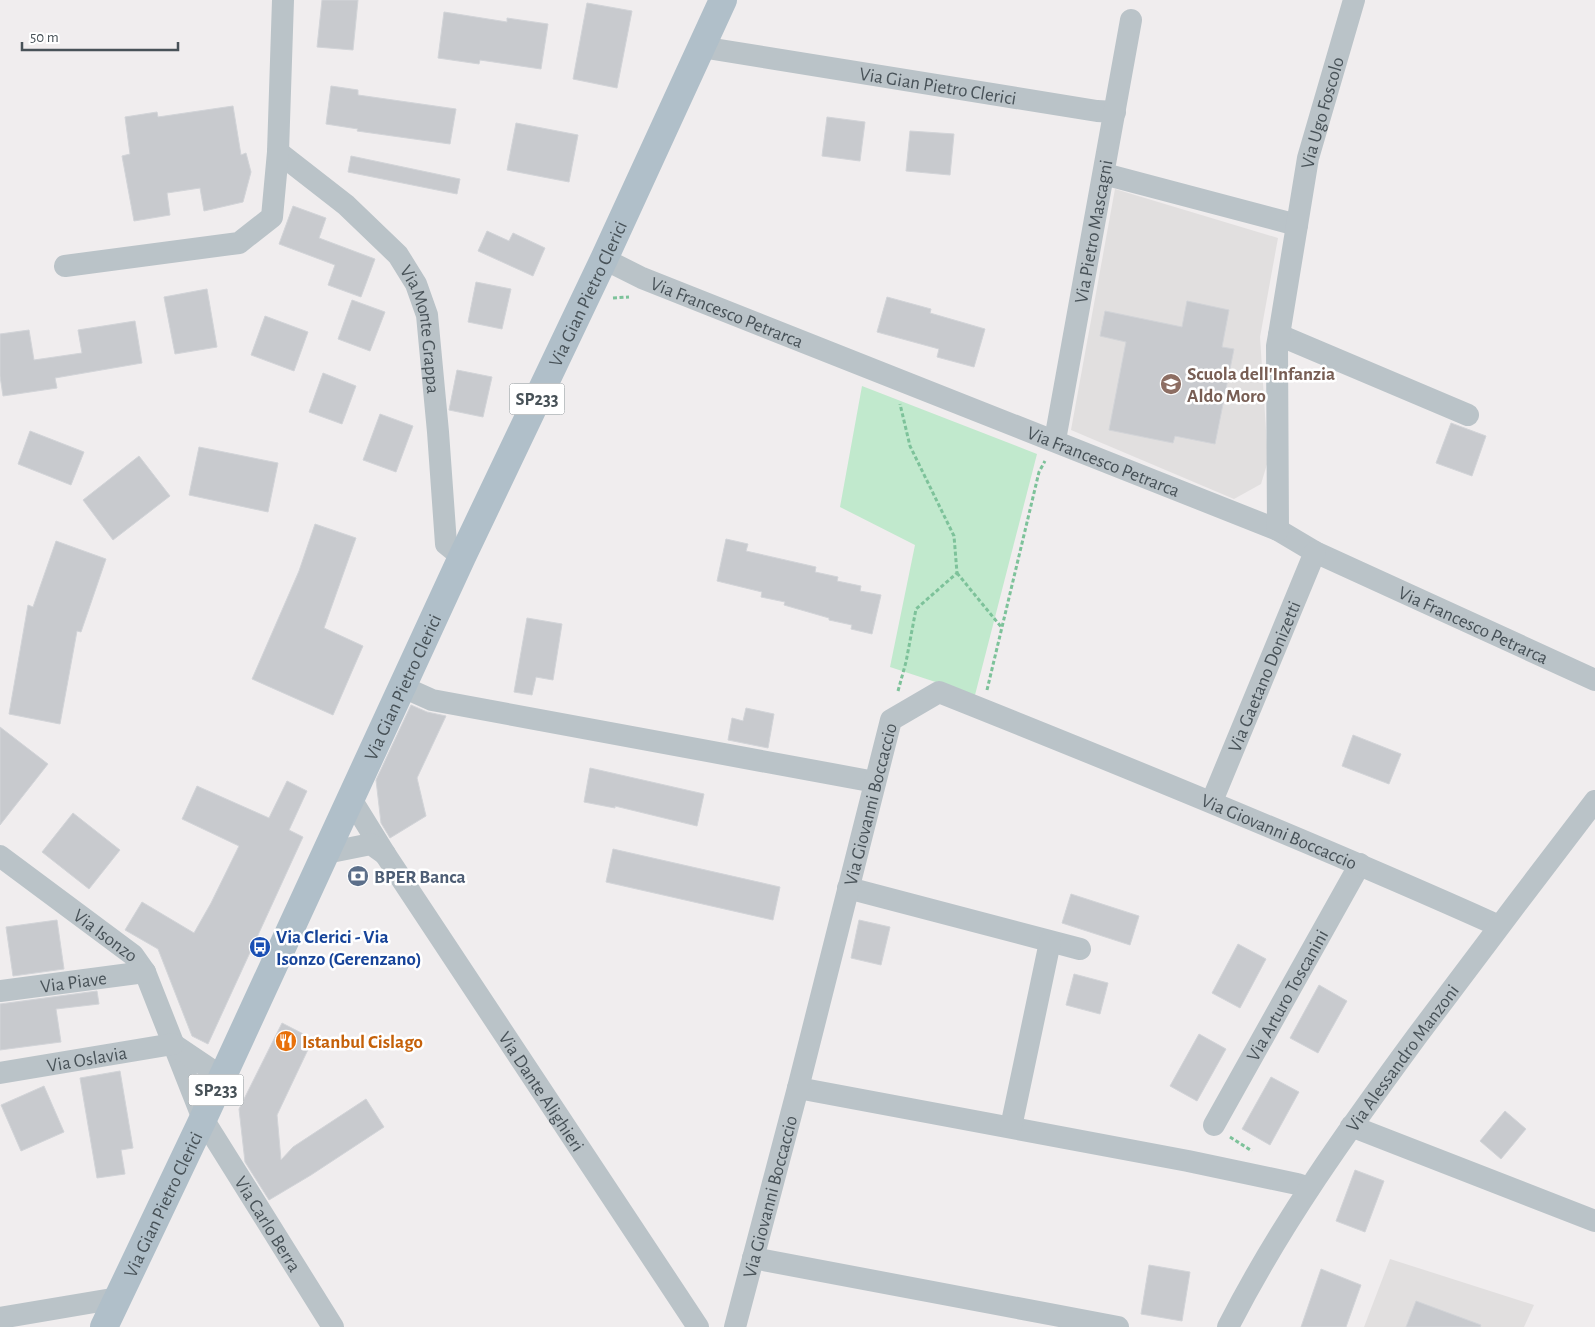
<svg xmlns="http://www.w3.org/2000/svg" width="1595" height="1327" viewBox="0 0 1595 1327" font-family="'Alegreya Sans',sans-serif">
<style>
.education{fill:#e1dfdf}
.green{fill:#c1e9cd}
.building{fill:#c8cace;stroke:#d2d4d8}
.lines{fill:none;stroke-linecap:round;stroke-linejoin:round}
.path{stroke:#7dc29a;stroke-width:3;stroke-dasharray:4 2.5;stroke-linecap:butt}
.minor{stroke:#bac3c8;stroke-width:22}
.major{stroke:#b0bfc9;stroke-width:28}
.labels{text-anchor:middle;stroke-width:5;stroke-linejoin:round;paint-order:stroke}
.shield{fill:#fff;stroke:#7f868a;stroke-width:1}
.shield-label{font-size:18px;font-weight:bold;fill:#485258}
.street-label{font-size:19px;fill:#485258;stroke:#fff}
.education-label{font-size:19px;font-weight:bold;fill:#785e54;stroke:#fff;text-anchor:start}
.service-label{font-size:19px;font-weight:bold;fill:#4e5e75;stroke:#fff;text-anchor:start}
.transit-label{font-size:19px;font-weight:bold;fill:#164399;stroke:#fff;text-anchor:start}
.food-label{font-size:19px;font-weight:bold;fill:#c56008;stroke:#fff;text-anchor:start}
</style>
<rect width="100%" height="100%" fill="#f0edee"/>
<!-- education -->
<g class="education">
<path d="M1115 189 1278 238 1260 337 1268 461 1261 484 1234 499 1071 430Z"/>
<path d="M1390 1259 1534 1305 1524 1327H1364Z"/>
</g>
<!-- green -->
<path class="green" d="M862 386 1037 454 975 695 890 667 915 545 840 507Z"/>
<!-- building -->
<g class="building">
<path d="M322 0H358L353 50 317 47Z"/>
<path d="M587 3 632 11 617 88 573 79Z"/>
<path d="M444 12 507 22V18L548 24 541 69 480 60 479 64 438 58Z"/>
<path d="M331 86 358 90V95L456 109 450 144 357 131 358 129 326 124Z"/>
<path d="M233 106 241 155 246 153 251 172 243 202 204 211 200 188 167 193 170 215 134 221 122 156 130 154 125 117 157 112 158 117Z"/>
<path d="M827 117 865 122 860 161 822 156Z"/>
<path d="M516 123 578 135 569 182 507 170Z"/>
<path d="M910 131 954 134 950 175 906 171Z"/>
<path d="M351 156 460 179 457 194 348 172Z"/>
<path d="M293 206 326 218 319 238 375 259 361 297 328 285 335 265 279 244Z"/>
<path d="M487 231 509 241 513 233 545 248 533 276 478 251Z"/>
<path d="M476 282 511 289 502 329 468 322Z"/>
<path d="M207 289 217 347 175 354 164 297Z"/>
<path d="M887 297 931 309 930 313 985 329 974 367 937 357 939 349 877 332Z"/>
<path d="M352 300 385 312 370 351 338 339Z"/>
<path d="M1187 301 1229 310 1222 347 1234 349 1215 444 1175 436 1173 443 1109 430 1126 342 1100 336 1105 311 1182 327Z"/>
<path d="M265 316 308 332 294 371 251 355Z"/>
<path d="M135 321 142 363 55 378 57 388 3 396 0 376V334L29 330 34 360 82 353 78 330Z"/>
<path d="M457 370 492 377 483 417 449 410Z"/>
<path d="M323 373 356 386 342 424 309 412Z"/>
<path d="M380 414 413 426 396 472 363 460Z"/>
<path d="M1451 423 1486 436 1472 476 1436 463Z"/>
<path d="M30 431 84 452 71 485 18 464Z"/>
<path d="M199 447 278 463 268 512 189 495Z"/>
<path d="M139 456 170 496 113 540 83 500Z"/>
<path d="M315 524 356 538 324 628 363 646 333 715 252 679 299 571Z"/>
<path d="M726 539 748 544 746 551 816 567 815 572 838 577 837 581 861 586 860 591 881 595 872 634 851 629 852 625 829 620V618L784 605 785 602 761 597 762 592 717 581Z"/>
<path d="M56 541 106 559 81 632 77 631 60 724 9 714 28 605 33 607Z"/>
<path d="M527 618 562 624 553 680 536 677 532 695 514 692Z"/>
<path d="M411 705 427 712 446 716 417 778 426 816 390 838 381 823 376 780Z"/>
<path d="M746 708 774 714 768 748 728 740 732 718 743 721Z"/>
<path d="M0 727 48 764 0 825Z"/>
<path d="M1353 735 1401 754 1389 784 1342 766Z"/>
<path d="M590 768 704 794 697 826 615 806V808L584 802Z"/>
<path d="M287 781 307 791 289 830 303 837 208 1044 192 1036 158 949 125 930 142 902 194 933 211 903 239 846 182 819 197 786 269 818Z"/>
<path d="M73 813 120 850 89 889 42 852Z"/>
<path d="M613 849 780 887 773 920 606 882Z"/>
<path d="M1071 894 1139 916 1130 945 1062 923Z"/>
<path d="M57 920 64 969 13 976 6 927Z"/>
<path d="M859 920 890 927 881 965 851 958Z"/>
<path d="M1238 944 1266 959 1240 1008 1212 993Z"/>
<path d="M1074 974 1108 983 1100 1014 1066 1005Z"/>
<path d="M1319 985 1347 1001 1318 1053 1290 1038Z"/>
<path d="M97 991 99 1004 56 1009 61 1042 0 1050V1004Z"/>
<path d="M282 1023 313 1039 277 1115 281 1160 293 1147 366 1099 384 1127 311 1175 269 1200 245 1162 239 1109Z"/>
<path d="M1199 1034 1226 1049 1197 1101 1170 1086Z"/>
<path d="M120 1071 133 1148 121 1150 125 1174 97 1178 80 1078Z"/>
<path d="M1271 1077 1299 1092 1270 1145 1242 1129Z"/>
<path d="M44 1086 64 1132 21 1151 1 1105Z"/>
<path d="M1505 1111 1526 1129 1501 1159 1480 1141Z"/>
<path d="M1355 1170 1384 1181 1365 1232 1336 1221Z"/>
<path d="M1149 1265 1190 1272 1182 1321 1141 1314Z"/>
<path d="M1321 1269 1361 1285 1346 1327H1301Z"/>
<path d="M1416 1301 1481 1325 1480 1327H1406Z"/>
</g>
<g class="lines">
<!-- path -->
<g class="path">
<path d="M613 298 629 297"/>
<path d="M957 573 1002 628"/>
<path d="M987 690 1039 472 1045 461"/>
<path d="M898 691 906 662 916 609 957 573 954 536 910 446 900 404"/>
<path d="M1230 1137 1252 1151"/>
</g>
<!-- minor -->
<g class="minor">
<path id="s1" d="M701 47 1097 111 1115 112"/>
<path id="s2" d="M278 152 346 205 398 255 416 284 427 315 438 432 446 544 462 557"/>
<path d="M1104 174 1297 225"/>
<path id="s3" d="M604 259 642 278 1278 530 1315 552 1595 680"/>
<path d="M65 266 239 243 272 217 278 152 283 0"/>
<path d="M1279 335 1468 415"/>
<path id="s4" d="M1055 440 1131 20"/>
<path id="s5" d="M1278 530 1277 346 1279 335 1308 158 1354 0"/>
<path d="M403 687 432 700 875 782"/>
<path id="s6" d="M351 799 385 854 698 1327"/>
<path id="s7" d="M1212 801 1315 552"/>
<path d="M326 853 371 844 385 854"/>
<path id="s8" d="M0 856 133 955 145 972 203 1119 333 1327"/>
<path d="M848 888 1080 949"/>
<path id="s9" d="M0 991 145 972"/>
<path d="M173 1044 222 1077"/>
<path id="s10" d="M0 1073 173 1044"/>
<path d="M798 1088 1188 1161 1297 1184 1309 1188"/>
<path id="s11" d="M1214 1125 1360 864"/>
<path d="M1351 1126 1595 1221"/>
<path d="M1011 1127 1050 942"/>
<path d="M753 1258 1118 1327"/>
<path d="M0 1318 118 1298"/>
<path id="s12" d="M735 1327 798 1088 891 720 939 692C1127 767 1314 843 1499 926"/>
<path id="s13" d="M1228 1327C1281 1223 1348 1130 1417 1036 1476 957 1535 879 1595 801"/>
</g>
<!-- major -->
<path class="major" id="s14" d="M104 1327 203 1119 462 557 604 259 723 0"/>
</g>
<!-- icons -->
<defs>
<g id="school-disc" transform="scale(1.125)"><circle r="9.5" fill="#8d6e63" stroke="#fff"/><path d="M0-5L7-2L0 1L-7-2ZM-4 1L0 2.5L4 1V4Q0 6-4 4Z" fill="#fff"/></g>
<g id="bank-disc" transform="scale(1.125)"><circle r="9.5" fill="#5c6f8a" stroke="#fff"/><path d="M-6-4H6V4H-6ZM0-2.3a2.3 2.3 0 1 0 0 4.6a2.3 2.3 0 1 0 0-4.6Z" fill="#fff"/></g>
<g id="bus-disc" transform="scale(1.125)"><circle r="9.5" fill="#1a4fb4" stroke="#fff"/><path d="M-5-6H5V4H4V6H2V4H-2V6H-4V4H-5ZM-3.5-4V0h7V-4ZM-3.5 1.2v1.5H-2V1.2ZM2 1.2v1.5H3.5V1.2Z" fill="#fff"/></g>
<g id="restaurant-disc" transform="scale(1.125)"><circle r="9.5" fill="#e8710a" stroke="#fff"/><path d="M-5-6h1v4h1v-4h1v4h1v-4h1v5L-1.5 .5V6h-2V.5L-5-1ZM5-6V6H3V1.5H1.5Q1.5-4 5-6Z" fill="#fff"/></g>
</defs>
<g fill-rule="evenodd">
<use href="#school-disc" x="1171" y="384"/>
<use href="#bank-disc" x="358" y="876"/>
<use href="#bus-disc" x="260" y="947"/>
<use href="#restaurant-disc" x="286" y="1041"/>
</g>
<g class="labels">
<!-- shield labels -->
<g class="shield">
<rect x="509.5" y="383.5" width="55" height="31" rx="4"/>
<rect x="188.5" y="1074.5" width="55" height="31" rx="4"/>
</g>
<g class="shield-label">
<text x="537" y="405">SP233</text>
<text x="216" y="1096">SP233</text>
</g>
<!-- street labels -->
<g class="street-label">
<text dy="7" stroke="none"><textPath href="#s1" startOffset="240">Via Gian Pietro Clerici</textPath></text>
<text dy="7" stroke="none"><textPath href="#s5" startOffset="422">Via Ugo Foscolo</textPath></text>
<text dy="7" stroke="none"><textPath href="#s4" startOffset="212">Via Pietro Mascagni</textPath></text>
<text dy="7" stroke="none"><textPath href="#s14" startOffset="1141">Via Gian Pietro Clerici</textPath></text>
<text dy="7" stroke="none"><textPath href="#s3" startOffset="134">Via Francesco Petrarca</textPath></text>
<text dy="7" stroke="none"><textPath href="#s2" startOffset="238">Via Monte Grappa</textPath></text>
<text dy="7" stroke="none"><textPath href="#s3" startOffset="539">Via Francesco Petrarca</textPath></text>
<text dy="7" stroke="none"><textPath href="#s3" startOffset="944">Via Francesco Petrarca</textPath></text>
<text dy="7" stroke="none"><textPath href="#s7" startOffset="135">Via Gaetano Donizetti</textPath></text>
<text dy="7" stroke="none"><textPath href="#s14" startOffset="706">Via Gian Pietro Clerici</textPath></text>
<text dy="7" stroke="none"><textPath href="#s12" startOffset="540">Via Giovanni Boccaccio</textPath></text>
<text dy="7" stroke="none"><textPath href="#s12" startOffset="1050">Via Giovanni Boccaccio</textPath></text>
<text dy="7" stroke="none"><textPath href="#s8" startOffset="132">Via Isonzo</textPath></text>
<text dy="7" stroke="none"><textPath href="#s9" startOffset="74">Via Piave</textPath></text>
<text dy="7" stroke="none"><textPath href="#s11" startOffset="149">Via Arturo Toscanini</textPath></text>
<text dy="7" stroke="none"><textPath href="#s13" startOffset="321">Via Alessandro Manzoni</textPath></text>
<text dy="7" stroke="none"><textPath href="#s10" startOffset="88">Via Oslavia</textPath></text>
<text dy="7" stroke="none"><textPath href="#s6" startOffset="349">Via Dante Alighieri</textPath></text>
<text dy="7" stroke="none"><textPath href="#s12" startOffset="135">Via Giovanni Boccaccio</textPath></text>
<text dy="7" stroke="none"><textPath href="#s14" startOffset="136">Via Gian Pietro Clerici</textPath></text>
<text dy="7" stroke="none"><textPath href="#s8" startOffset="468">Via Carlo Berra</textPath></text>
</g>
<!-- education labels -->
<g class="education-label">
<text x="1187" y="380">Scuola dell'Infanzia<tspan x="1187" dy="22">Aldo Moro</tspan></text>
</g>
<!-- service labels -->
<g class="service-label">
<text x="374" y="883">BPER Banca</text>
</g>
<!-- transit labels -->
<g class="transit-label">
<text x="276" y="943">Via Clerici - Via<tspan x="276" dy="22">Isonzo (Gerenzano)</tspan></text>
</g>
<!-- food labels -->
<g class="food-label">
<text x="302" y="1048">Istanbul Cislago</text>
</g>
</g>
<!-- scale -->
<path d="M22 42v8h156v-8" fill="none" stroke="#485258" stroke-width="2.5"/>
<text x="30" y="42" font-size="15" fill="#485258" stroke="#ffffff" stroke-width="4" paint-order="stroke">50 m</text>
</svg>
